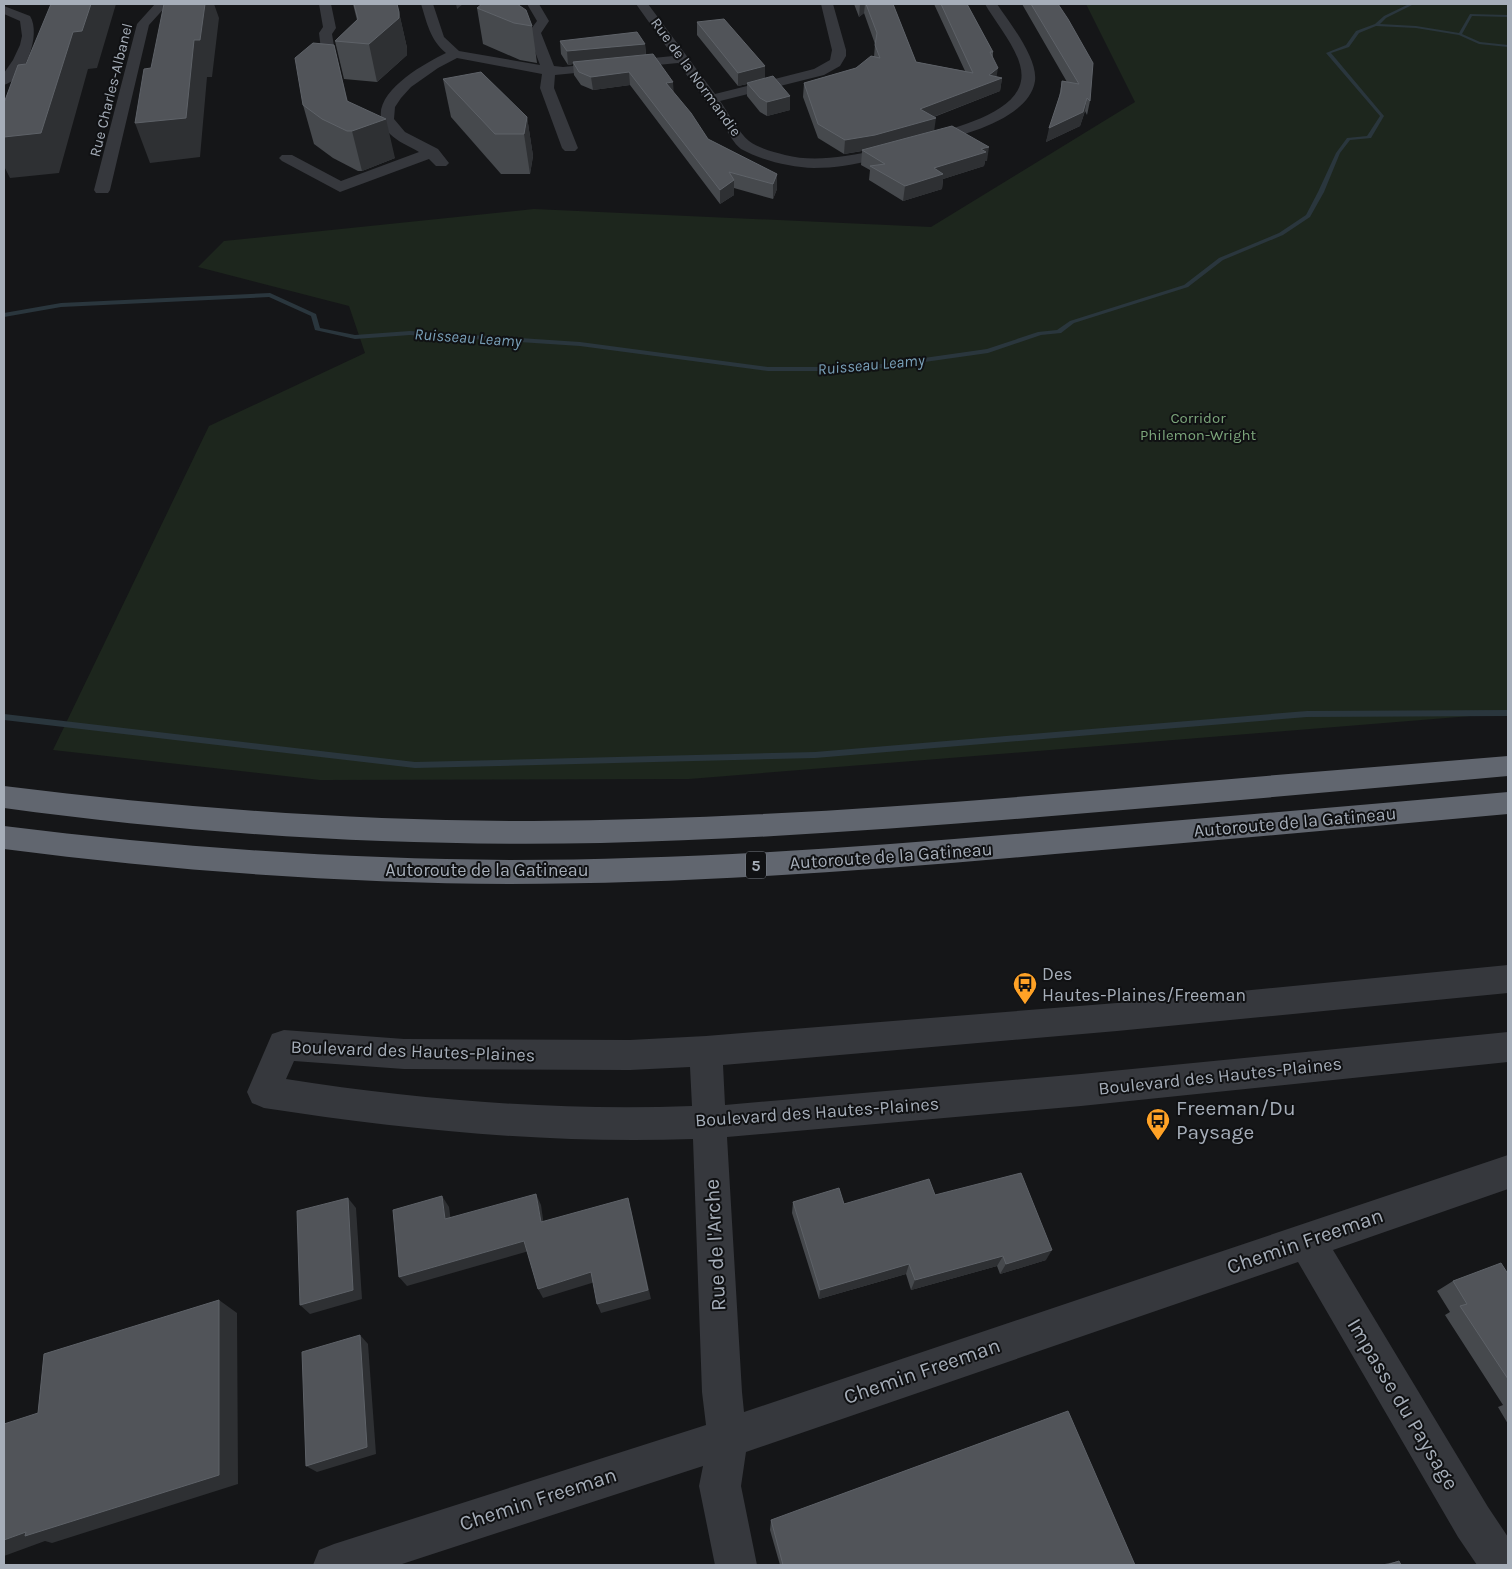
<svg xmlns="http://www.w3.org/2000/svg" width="1512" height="1569" viewBox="0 0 1512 1569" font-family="Karla,sans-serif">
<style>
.green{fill:#1d261d}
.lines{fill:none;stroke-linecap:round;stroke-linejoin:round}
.stream{fill:#2a363d;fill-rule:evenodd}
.minor{fill:#36383d;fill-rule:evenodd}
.highway{fill:#61666f;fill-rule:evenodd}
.wall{fill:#46494d}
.shaded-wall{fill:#2e3033}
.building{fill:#515459;stroke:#5e6268}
.labels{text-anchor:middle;stroke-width:4;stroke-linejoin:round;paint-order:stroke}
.far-street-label{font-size:15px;fill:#a6aeb9;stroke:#101113}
.far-park-label{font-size:15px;fill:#7ca67b;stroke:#101113}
.far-water-label{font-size:16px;font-style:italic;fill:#79a0b8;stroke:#101113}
.shield{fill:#101113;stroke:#797f87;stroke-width:1}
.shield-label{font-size:16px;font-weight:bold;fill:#a6aeb9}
.street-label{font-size:18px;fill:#a6aeb9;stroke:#101113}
.poi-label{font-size:18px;fill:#a6aeb9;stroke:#101113;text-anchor:start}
.near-poi-label{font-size:21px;fill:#a6aeb9;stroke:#101113;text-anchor:start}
.near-street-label{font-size:21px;fill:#a6aeb9;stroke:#101113}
</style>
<rect width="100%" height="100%" fill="#151618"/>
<!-- green -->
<path class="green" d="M1086 4H1508V713L689 779 320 780 53 750 209 426 365 353 349 306 198 267 224 241 534 209 931 227 1135 102Z"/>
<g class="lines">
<!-- stream -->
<g class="stream">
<path d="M1409 4H1414L1386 18 1380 24 1416 26 1459 33 1470 14 1508 15V17L1472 16 1462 34 1480 42 1508 45V47L1479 44 1459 35 1416 28 1376 26 1359 33 1349 47 1331 53 1384 116 1371 138 1350 140 1340 153 1324 192 1310 217 1283 235 1223 260 1188 287 1074 323 1061 333 1041 335 988 353 882 368 839 371H768L580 346 410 335 355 339 315 330 311 316 269 297 61 307 4 317V313L61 303 270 293 316 314 320 328 355 335 410 331 580 342 768 367H839L882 364 987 349 1038 332 1057 330 1070 321 1184 285 1219 258 1279 233 1306 215 1318 192 1336 153 1347 138 1367 136 1380 116 1326 53 1346 45 1356 31 1375 24 1384 16Z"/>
<path d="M1508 710V716L1307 717 815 758 415 768 4 720V714L415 762 815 752 1307 711Z"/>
</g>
<!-- minor -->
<g class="minor">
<path d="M155 4H168L149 25 110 190 108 193H96L94 190 137 24Z"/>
<path d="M319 4H331L336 28 332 34 336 58 329 62 322 58 319 33 323 27Z"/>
<path d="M421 4H433L444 37 459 51 540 65 528 33 537 21 527 4H539L549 21 541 33 554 66 563 67 673 56 636 4H648L715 94 814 69 830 60 832 50 821 4H833L846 50V56L840 66 824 75 720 101C728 112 739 133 749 141 758 148 774 152 785 155 804 160 825 159 845 156 871 153 896 144 922 137 949 129 1015 115 1021 81 1026 57 996 24 985 4H997C1009 22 1038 58 1035 81 1029 119 963 135 933 143 894 154 855 168 814 168 790 167 763 161 741 149 734 144 728 132 723 125 708 104 693 84 678 63L555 75 554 88 578 148 575 151H565L562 148 540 88 542 74 457 58 438 68 411 87 401 98 395 107 394 119 405 132 438 149 449 163 446 166H436L429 159 340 192 282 161 279 158 282 155H292L341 181 419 152C409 146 398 142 390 134 357 101 421 65 446 53 430 40 427 23 421 4Z"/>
<path d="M4 6 30 16C42 35 24 80 4 85V73L13 60 20 45 22 36 20 21 4 14Z"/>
<path d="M1508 965V993L1117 1031 723 1065 725 1105 1081 1074 1508 1032V1062L1081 1106 727 1137 742 1392 744 1412 1508 1155V1189L1333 1250 1488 1507 1508 1537V1565H1477L1458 1537 1298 1262 746 1452 741 1486 757 1565H715L699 1486 703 1466 399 1565H313L319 1550 334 1544 706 1425 702 1392 693 1139C549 1144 406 1130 264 1108L252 1103 247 1092 272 1034 284 1030 404 1039 630 1040 706 1036 1117 1003ZM294 1061 404 1069 630 1070 690 1067 692 1106C556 1111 420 1100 286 1079Z"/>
</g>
<!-- highway -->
<g class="highway">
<path d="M1508 756V776C1380 788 1251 799 1123 810 949 825 775 839 601 843 401 847 201 835 4 808V786C180 808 356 821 533 821 727 820 922 805 1115 789 1246 777 1377 767 1508 756Z"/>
<path d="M1508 792V814C1357 828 1206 841 1055 854 874 870 692 884 510 884 341 883 172 871 4 849V826C172 847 341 859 510 860 695 860 879 846 1063 830 1211 818 1360 805 1508 792Z"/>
</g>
</g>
<!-- wall -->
<g class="wall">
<path d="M353 4H397L407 48V55L377 82 344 79 335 41 357 20Z"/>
<path d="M854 4H893L916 62 965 71 934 4H967L993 52V57L996 77 1002 78 1000 91 934 117V131L987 161H985L984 166 943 179 942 189 903 201 869 180 870 170 861 165 862 151 844 154 818 138 803 97 804 83 856 68 874 57 875 44 864 13 859 17Z"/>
<path d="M1022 4H1058L1090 101 1087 115 1085 111 1080 126 1046 142 1059 97 1062 81 1067 82Z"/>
<path d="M477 8 532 26 537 63 520 60 483 44Z"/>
<path d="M697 22 765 66V78L790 96V110L767 116 760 112 747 96V84L738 86 697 35Z"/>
<path d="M560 41 645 44 646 55 708 139 777 174V189L773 199 734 188V195L720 204 630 85 593 90 581 85 574 75 573 64 568 65 561 54Z"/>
<path d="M443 79 527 117 533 156 530 174H501L451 117Z"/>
<path d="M348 101 395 158 362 171H358L333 158 314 144 303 105Z"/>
<path d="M935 1195 1046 1260 1000 1274 997 1266 911 1290 906 1274 819 1299 792 1213 793 1202 844 1204Z"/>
<path d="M1508 1274V1424L1498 1407 1503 1405 1445 1315 1450 1312 1437 1291 1453 1281Z"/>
<path d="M771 1520 1135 1565H780L770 1530Z"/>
<path d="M1399 1561 1401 1565H1380Z"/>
</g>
<!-- shaded-wall -->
<g class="shaded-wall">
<path d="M91 4H116L97 68 88 69 59 173 10 178 4 166V137Z"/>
<path d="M205 4H214L219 18 212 77H207L200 157 150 163 135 123Z"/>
<path d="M456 4H463L457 9Z"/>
<path d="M860 4H865L864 13 859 17Z"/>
<path d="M399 12 407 48V55L377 82 369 44Z"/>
<path d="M645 44 646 57 573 62V64L568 65 567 51Z"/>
<path d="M334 45 355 130 386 119 395 158 362 171 352 131Z"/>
<path d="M765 66V80L747 83V84L738 86V73Z"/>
<path d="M998 68 996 80 1002 78 1000 91 920 122 936 118 934 132 873 149 844 154 845 140 920 109 989 75Z"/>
<path d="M629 72 630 85 593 90 591 77Z"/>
<path d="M673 82 674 96 666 83Z"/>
<path d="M790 96V110L767 116V102Z"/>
<path d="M1087 98 1085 111 1080 126 1046 142 1049 128Z"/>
<path d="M527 117 533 156 530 174 524 134Z"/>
<path d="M989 147 987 161H985L984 166 943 179 942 189 903 201 905 186 934 168Z"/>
<path d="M777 174V189L773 199V184Z"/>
<path d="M734 180V195L720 204V190Z"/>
<path d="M536 1194 541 1205 545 1233 541 1222Z"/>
<path d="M442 1196 449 1207 452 1229 445 1219Z"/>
<path d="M348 1198 356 1208 362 1299 310 1314 300 1305Z"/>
<path d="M631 1209 651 1299 601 1313 597 1304Z"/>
<path d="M524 1241 529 1251 407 1286 399 1277Z"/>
<path d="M1052 1250 1046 1260 1000 1274 1006 1264Z"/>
<path d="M1003 1256 997 1266 911 1290 915 1280Z"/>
<path d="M909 1264 906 1274 819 1299 820 1290Z"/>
<path d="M591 1272 595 1282 543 1298 538 1289Z"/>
<path d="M219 1300 237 1313 238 1484 52 1543 45 1541 4 1556V1540L26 1532Z"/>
<path d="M360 1335 368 1344 376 1454 317 1472 306 1466Z"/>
</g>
<!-- building -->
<g class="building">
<path d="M51 4H91L82 31 73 32 41 133 4 137V103L18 65 26 64Z"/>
<path d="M164 4H205L200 40H194L186 118 135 123 144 69 151 68Z"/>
<path d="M354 4H397L399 12V18L369 44 335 41 358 19Z"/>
<path d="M482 4H517L526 10 532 26 514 23 477 8Z"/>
<path d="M866 4H893L916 62 973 73 941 4H967L993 52H990L998 68 989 75 1002 78 920 109 936 118 875 135 845 140 818 124 804 83 856 68 871 56 880 58 875 45 877 33Z"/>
<path d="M1031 4H1058L1068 19 1093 63 1090 101 1087 98 1083 112 1049 128 1061 92 1062 81 1079 84Z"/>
<path d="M724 19 765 66 738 73 697 22Z"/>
<path d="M637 32 645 44 567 51 560 41Z"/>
<path d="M313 43 334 45 347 101 386 119 352 131H347L322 119 303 105 295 58Z"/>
<path d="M653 54 673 82 666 83 691 113 708 139 777 174 773 184 729 172 734 180 720 190 629 72 591 77 579 72 573 62Z"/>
<path d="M481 72 527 117 524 134H495L443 79Z"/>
<path d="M773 76 790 96 767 102 760 98 747 83Z"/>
<path d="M952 126 989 147 981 149 986 152 934 168 943 174 905 186 870 166 885 164 862 150Z"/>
<path d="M1021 1173 1052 1250 1006 1264 1003 1256 915 1280 909 1264 820 1290 793 1202 839 1188 844 1204 929 1179 935 1195Z"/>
<path d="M536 1194 541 1222 628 1198 648 1290 597 1304 591 1272 538 1289 524 1241 399 1277 393 1210 442 1196 445 1219Z"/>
<path d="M348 1198 353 1290 300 1305 297 1211Z"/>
<path d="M1501 1263 1508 1274V1379L1460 1306 1467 1304 1453 1281Z"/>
<path d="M219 1300V1475L25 1536 26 1532 4 1540V1424L38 1413 44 1354Z"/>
<path d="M360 1335 367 1447 306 1466 302 1352Z"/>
<path d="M1068 1411 1135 1565H783L771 1520Z"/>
<path d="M1399 1561 1401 1565H1387Z"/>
</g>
<!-- icons -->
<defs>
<g id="bus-pin" transform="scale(1.25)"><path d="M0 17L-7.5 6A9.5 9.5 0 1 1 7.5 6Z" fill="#ffa226" stroke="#101113"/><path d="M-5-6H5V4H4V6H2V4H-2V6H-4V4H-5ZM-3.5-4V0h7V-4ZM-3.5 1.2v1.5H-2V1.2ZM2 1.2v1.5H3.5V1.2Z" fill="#111"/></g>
</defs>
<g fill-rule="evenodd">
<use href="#bus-pin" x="1025" y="984"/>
<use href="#bus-pin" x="1158" y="1120"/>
</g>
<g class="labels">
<!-- far-street labels -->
<g class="far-street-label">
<text transform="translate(696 77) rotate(54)" y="5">Rue de la Normandie</text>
<text transform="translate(111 90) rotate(-76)" y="5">Rue Charles-Albanel</text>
</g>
<!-- far-park labels -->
<g class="far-park-label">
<text x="1198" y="423">Corridor<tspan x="1198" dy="17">Philemon-Wright</tspan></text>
</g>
<!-- far-water labels -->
<g class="far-water-label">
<text transform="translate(468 337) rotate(4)" y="6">Ruisseau Leamy</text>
<text transform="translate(871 364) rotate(-5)" y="6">Ruisseau Leamy</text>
</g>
<!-- shield labels -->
<rect class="shield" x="746" y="851.5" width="20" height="27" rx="4"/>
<g class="shield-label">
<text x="756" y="871">5</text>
</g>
<!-- street labels -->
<g class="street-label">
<text transform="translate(1295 822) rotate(-5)" y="6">Autoroute de la Gatineau</text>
<text transform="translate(891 856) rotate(-4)" y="6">Autoroute de la Gatineau</text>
<text x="487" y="876">Autoroute de la Gatineau</text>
<text transform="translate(413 1051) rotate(2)" y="6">Boulevard des Hautes-Plaines</text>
<text transform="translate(1220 1076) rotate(-6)" y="6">Boulevard des Hautes-Plaines</text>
<text transform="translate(817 1112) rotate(-4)" y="6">Boulevard des Hautes-Plaines</text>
</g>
<!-- poi labels -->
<g class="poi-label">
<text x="1042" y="980">Des<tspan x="1042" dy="21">Hautes-Plaines/Freeman</tspan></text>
</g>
<!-- near-poi labels -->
<g class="near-poi-label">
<text x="1176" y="1115">Freeman/Du<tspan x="1176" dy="24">Paysage</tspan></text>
</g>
<!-- near-street labels -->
<g class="near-street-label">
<text transform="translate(1305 1241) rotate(-19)" y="7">Chemin Freeman</text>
<text transform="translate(715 1245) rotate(-93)" y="7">Rue de l'Arche</text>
<text transform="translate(922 1371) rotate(-19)" y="7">Chemin Freeman</text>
<text transform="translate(1403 1404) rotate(59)" y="7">Impasse du Paysage</text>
<text transform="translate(538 1499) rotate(-18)" y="7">Chemin Freeman</text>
</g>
</g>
<!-- border -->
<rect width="1512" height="1569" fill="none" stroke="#a6aeb9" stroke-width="10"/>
</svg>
